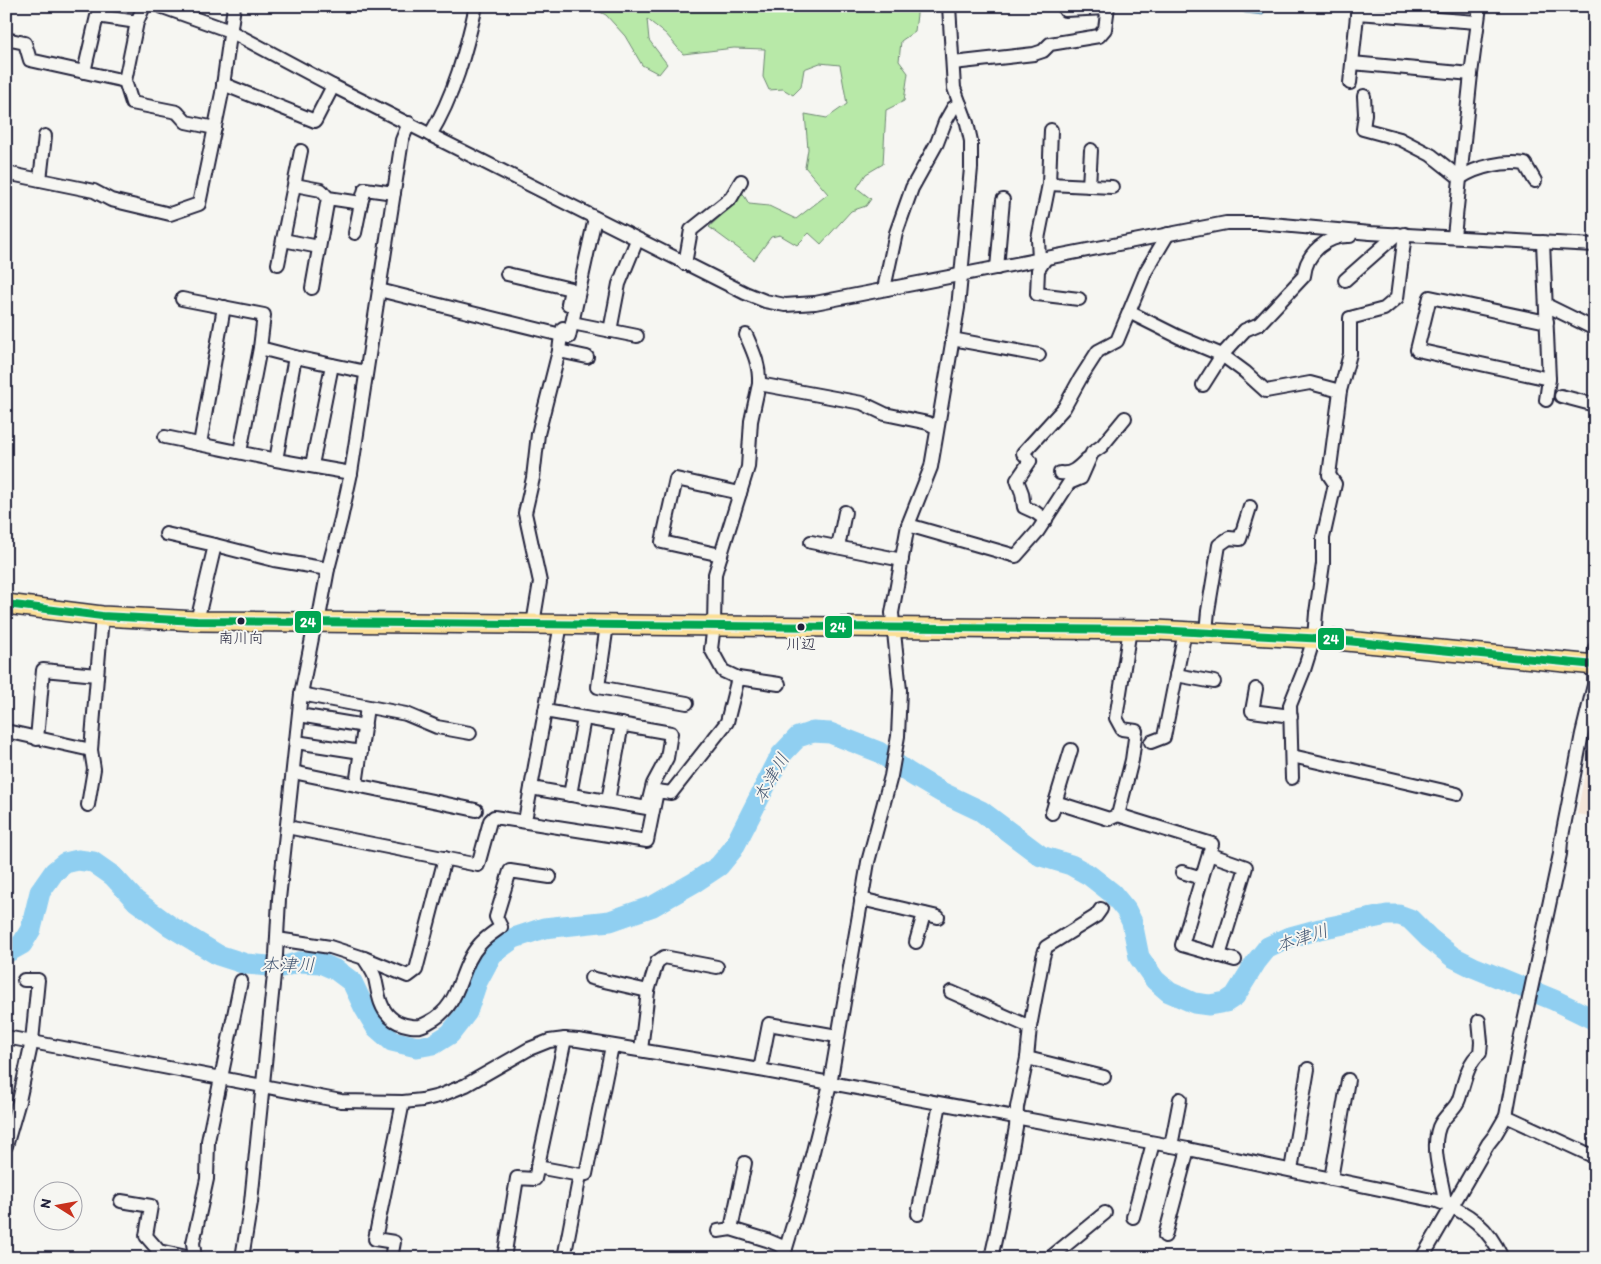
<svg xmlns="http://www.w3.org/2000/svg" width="1601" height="1264" viewBox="0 0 1601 1264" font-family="Itim,'Klee One',sans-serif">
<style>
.built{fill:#f4e6d9}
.green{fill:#b8e9a8;stroke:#6d8672}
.water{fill:#90cff1;stroke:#648aa8}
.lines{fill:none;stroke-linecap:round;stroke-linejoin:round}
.river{stroke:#90cff1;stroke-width:21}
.minor-casing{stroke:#22223b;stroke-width:16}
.primary-casing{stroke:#22223b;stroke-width:22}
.minor{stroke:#f6f6f2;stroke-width:12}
.primary{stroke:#fbdf96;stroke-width:19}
.bus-1-casing{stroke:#f6f6f2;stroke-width:11}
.bus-1{stroke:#00a651;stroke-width:8}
.bus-dot{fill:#22223b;stroke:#f6f6f2;stroke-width:2}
.labels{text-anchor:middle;stroke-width:4;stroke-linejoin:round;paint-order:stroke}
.bus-label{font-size:15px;fill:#22223b;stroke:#f6f6f2}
.water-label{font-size:18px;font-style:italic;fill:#435672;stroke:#f6f6f2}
.line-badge{stroke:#f6f6f2;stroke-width:2}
.badge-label{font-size:14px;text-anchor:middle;font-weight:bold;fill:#fff}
</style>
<rect width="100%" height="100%" fill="#f6f6f2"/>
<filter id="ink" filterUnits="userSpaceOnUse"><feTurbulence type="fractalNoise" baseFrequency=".02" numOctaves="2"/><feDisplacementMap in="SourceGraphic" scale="10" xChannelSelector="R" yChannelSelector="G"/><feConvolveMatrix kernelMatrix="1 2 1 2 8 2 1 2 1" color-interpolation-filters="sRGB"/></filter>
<g filter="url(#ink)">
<!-- built -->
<g class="built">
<path d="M1595 721V817L1577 814Z"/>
<path d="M1595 948V1007L1588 1005 1595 966 1592 965Z"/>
</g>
<!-- green -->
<path class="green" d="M588 6H918L915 31 901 41 899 61 908 73 904 101 886 110 883 164 866 174 857 188 871 199 866 206 851 211 821 244 809 233 797 245 780 235 771 237 754 260 709 227 729 208 742 192 749 204 769 206 796 219 828 194 805 167 808 149 805 114 827 118 847 104 840 65 820 63 804 69 801 87 793 95 783 89 769 90 763 77 765 49 734 48 683 54 666 34 647 19 649 40 667 64 659 74 642 65 625 36 606 15Z"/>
<!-- water -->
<path class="water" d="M1231 6H1268L1263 15 1245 13Z"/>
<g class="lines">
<!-- river -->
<path class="river" d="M6 953 22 944 31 929 40 892 54 872 65 863 78 860 93 862 113 876 136 901 170 926 218 955 246 964 282 967 299 962 320 963 336 970 352 982 364 1007 376 1027 392 1041 417 1047 434 1044 450 1034 467 1012 477 982 492 954 514 938 544 928 610 921 653 906 695 882 719 866 733 849 781 755 798 737 813 732 830 733 879 752 909 773 941 792 981 811 1041 856 1071 865 1089 875 1112 893 1126 910 1132 922 1139 957 1155 980 1169 992 1194 1003 1209 1005 1226 1002 1235 996 1256 962 1268 947 1287 938 1320 929 1387 915H1399L1410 919 1429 938 1453 957 1473 967 1554 1000 1595 1020"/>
<!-- minor casing -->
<g class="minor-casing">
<g id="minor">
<path d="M160 6 230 31 333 86 745 293 765 301 785 305 815 303 1226 223H1260L1370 233 1595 245"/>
<path d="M1065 6V10L1107 8"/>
<path d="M1357 13 1477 22"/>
<path d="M6 39 25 43 30 60 125 81 137 22 144 6"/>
<path d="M953 63 1034 54 1043 51 1050 44 1099 36 1105 29 1108 6"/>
<path d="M1352 63 1471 74"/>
<path d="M84 72 97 16 137 22"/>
<path d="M125 81 132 103 177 112 186 122 215 128"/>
<path d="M1350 83 1358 6"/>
<path d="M223 84 315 121 333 86"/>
<path d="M1364 96 1365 114 1363 129 1400 139 1431 155 1460 178C1478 166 1504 161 1525 164L1535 181"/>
<path d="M430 135C454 96 466 51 476 6"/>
<path d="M6 173 94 191 111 200 170 214 199 204 222 93 234 6"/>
<path d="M40 180 45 136"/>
<path d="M1049 184 1112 187"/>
<path d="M295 185 321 190 328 198 361 203 365 189 394 193"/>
<path d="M1089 186 1091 150"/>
<path d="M355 233 361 203"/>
<path d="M1454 236 1471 74 1480 6"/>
<path d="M283 240 319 247"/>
<path d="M1543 242 1549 379 1546 400"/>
<path d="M1046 258 1038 270 1037 294 1079 299"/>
<path d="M1039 260 1038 239 1049 184 1051 130"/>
<path d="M278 264 301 151"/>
<path d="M685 264 691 230 731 198 741 181"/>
<path d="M997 268 1003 200"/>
<path d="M507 274 571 289 568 304"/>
<path d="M1345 280 1397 234"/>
<path d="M312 288 328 198"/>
<path d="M886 289 885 284 896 233 912 188 937 143 945 122 953 108 960 104"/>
<path d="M379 290 561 335 563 328"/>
<path d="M182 299 264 315 260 348 295 357 366 372"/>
<path d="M1546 305 1595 329"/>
<path d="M1129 312 1179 337 1222 355 1245 372 1266 391 1310 383 1340 391 1329 475 1335 484 1323 538V564L1316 613 1314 638 1304 670 1290 705 1292 778"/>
<path d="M1547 322 1430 297 1417 350 1549 379"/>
<path d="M572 323 637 336"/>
<path d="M610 331 619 284 637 240"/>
<path d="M746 335C753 351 760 365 759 384"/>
<path d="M952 339 1039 355"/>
<path d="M559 351 587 357"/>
<path d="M1203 385 1222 355 1245 330 1259 324 1304 276C1306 253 1327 235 1350 236"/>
<path d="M1340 391 1350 354V318L1384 309 1397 298 1405 234"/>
<path d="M1561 396 1595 405"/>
<path d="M165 437 276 460 351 473"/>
<path d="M200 444 224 307"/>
<path d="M240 452 260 348"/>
<path d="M276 460 295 357"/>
<path d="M312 465 332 365"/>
<path d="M1060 473C1072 475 1079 467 1087 459"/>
<path d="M1046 520 1035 512 1024 507 1022 493 1017 480 1030 461 1023 453 1064 408 1080 379 1098 351 1117 341 1146 271 1168 234"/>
<path d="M908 525 1016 556 1038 531 1069 483 1081 478 1092 453 1102 446 1125 418"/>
<path d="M166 534 215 545"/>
<path d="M811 542 902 560"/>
<path d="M838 547 845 512"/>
<path d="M721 555 662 542 676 479 740 493"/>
<path d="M197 621 215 545 274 560 328 569"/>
<path d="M533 624 540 582 525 513 533 478 538 434 559 351 561 335 569 337 595 218"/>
<path d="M607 625 598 687 687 703"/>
<path d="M1130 629 1116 718 1122 729 1136 731 1132 760 1118 815 1212 844 1182 945 1235 960"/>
<path d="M1206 632 1208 611 1219 545 1229 538 1240 539 1250 507"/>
<path d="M1176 675 1214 682"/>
<path d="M738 678 779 684"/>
<path d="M1256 689 1252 711 1291 716"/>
<path d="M301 694 406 714 437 727 470 733"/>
<path d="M299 715 365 726"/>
<path d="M6 731 91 750"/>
<path d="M37 739 43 670 97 675"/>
<path d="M296 742 361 752"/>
<path d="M1151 742 1164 737 1185 631"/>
<path d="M1292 756 1457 794"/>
<path d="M293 772 476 810"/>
<path d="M356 785 367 707"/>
<path d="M531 788 647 808 653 784 667 758 671 733 545 711"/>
<path d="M570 795 584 718"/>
<path d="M608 801 622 724"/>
<path d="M1055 802 1109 819 1118 815"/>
<path d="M88 805 94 769 91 750 102 616"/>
<path d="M1052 813 1071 750"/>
<path d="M526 815 561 624"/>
<path d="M287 827 478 865 490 821 494 817 647 841 657 791 671 793 727 722 738 678 723 671 711 649 714 625 715 574 748 467 751 421 759 384 862 403 885 414 928 423 937 428"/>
<path d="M1209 854 1246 867 1219 956"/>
<path d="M1182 872 1202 878"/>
<path d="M861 899 938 917"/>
<path d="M277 939 330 947 364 958 408 976 416 970 445 858"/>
<path d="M916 942 924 914"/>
<path d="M364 958C367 964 373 971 375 978 378 991 379 1007 390 1017 395 1022 404 1025 411 1026 419 1027 422 1026 429 1022 463 1005 457 969 480 944 486 937 494 932 501 927L496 917 510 871 550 877"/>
<path d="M591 978 648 991"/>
<path d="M951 992 1030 1027"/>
<path d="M6 1037 341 1101 403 1102 422 1100 439 1096 466 1085 529 1049 549 1041 565 1039 578 1040 760 1070 1188 1149 1437 1201C1469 1212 1489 1228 1502 1258"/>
<path d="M641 1050 648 991 657 962 664 957 717 967"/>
<path d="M1027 1058 1104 1077"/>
<path d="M760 1070 769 1024 837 1036"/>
<path d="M1506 1116 1595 1157"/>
<path d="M6 1146 19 1101 32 1041 38 980H24"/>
<path d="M1171 1146 1180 1099"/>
<path d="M537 1167 580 1175 586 1174 612 1046"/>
<path d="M1291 1170 1308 1069"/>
<path d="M1331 1179 1348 1080"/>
<path d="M121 1201 151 1206 146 1236 159 1251 191 1258"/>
<path d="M1445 1204C1443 1179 1430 1152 1439 1127 1444 1115 1456 1109 1459 1099 1464 1084 1467 1063 1480 1053L1481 1042 1479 1021"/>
<path d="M918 1214 940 1104"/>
<path d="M1133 1217 1153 1143"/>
<path d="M731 1229 745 1163"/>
<path d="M718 1231 731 1229 767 1240 786 1248"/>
<path d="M1165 1236 1188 1149"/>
<path d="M195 1258 193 1243 207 1179 208 1141 241 981"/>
<path d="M242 1258 251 1202 276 955 279 899 301 694 315 623 320 612 328 569 341 519 351 473 402 140 409 123"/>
<path d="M391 1258 394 1242 375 1239 403 1102"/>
<path d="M504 1258 517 1178 535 1179 565 1039"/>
<path d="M564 1258 580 1175"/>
<path d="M783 1258 802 1195 830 1084 868 862 891 776 898 736 900 690 892 613 908 525 931 467 958 308 971 168V141L967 123 954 88 949 6"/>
<path d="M991 1258 997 1231 1016 1127 1017 1107 1027 1058 1030 1027 1043 957 1046 947 1096 916 1101 909"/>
<path d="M1050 1258 1105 1213"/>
<path d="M1422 1258 1488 1144 1495 1135 1506 1116 1518 1050 1560 854 1561 841 1582 734 1594 685 1595 648"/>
</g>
</g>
<!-- primary casing -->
<g class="primary-casing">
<path id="primary" d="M6 604 102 616 197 621 1156 630 1326 639 1595 665"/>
</g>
<!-- minor -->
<use href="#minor" class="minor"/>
<!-- primary -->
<use href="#primary" class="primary"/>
<!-- bus-1 casing -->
<g class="bus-1-casing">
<path id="bus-1" d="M6 604 102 616 197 621 1156 630 1326 639 1595 665"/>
</g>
<!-- bus-1 -->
<use href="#bus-1" class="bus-1"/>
</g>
</g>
<!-- markers -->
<g class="bus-dot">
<circle cx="241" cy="621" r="4.5"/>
<circle cx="801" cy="627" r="4.5"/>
</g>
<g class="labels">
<!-- bus labels -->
<g class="bus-label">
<text x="241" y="643">南川向</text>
<text x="801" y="649">川辺</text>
</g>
<!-- water labels -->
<g class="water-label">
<text transform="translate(771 778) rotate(-60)" y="6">本津川</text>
<text transform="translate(1302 938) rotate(-18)" y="6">本津川</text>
<text x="288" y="971">本津川</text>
</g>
</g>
<g class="line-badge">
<rect x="294" y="610" width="28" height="24" rx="5" fill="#00a651"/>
<rect x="824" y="615" width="29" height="24" rx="5" fill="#00a651"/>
<rect x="1317" y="627" width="28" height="24" rx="5" fill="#00a651"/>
</g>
<g class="badge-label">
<text x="308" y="627">24</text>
<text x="838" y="632">24</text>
<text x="1331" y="644">24</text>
</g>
<!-- margin -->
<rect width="1601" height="1264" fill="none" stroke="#f6f6f2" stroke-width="25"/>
<rect x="12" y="12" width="1576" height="1239" fill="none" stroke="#22223b" stroke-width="2" filter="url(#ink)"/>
<!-- north arrow -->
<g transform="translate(58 1206) rotate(281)"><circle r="24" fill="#f6f6f2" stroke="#a1a1a9"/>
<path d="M0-4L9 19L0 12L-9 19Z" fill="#c8321e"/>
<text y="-8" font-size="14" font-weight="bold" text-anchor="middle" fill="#22223b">N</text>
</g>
</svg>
